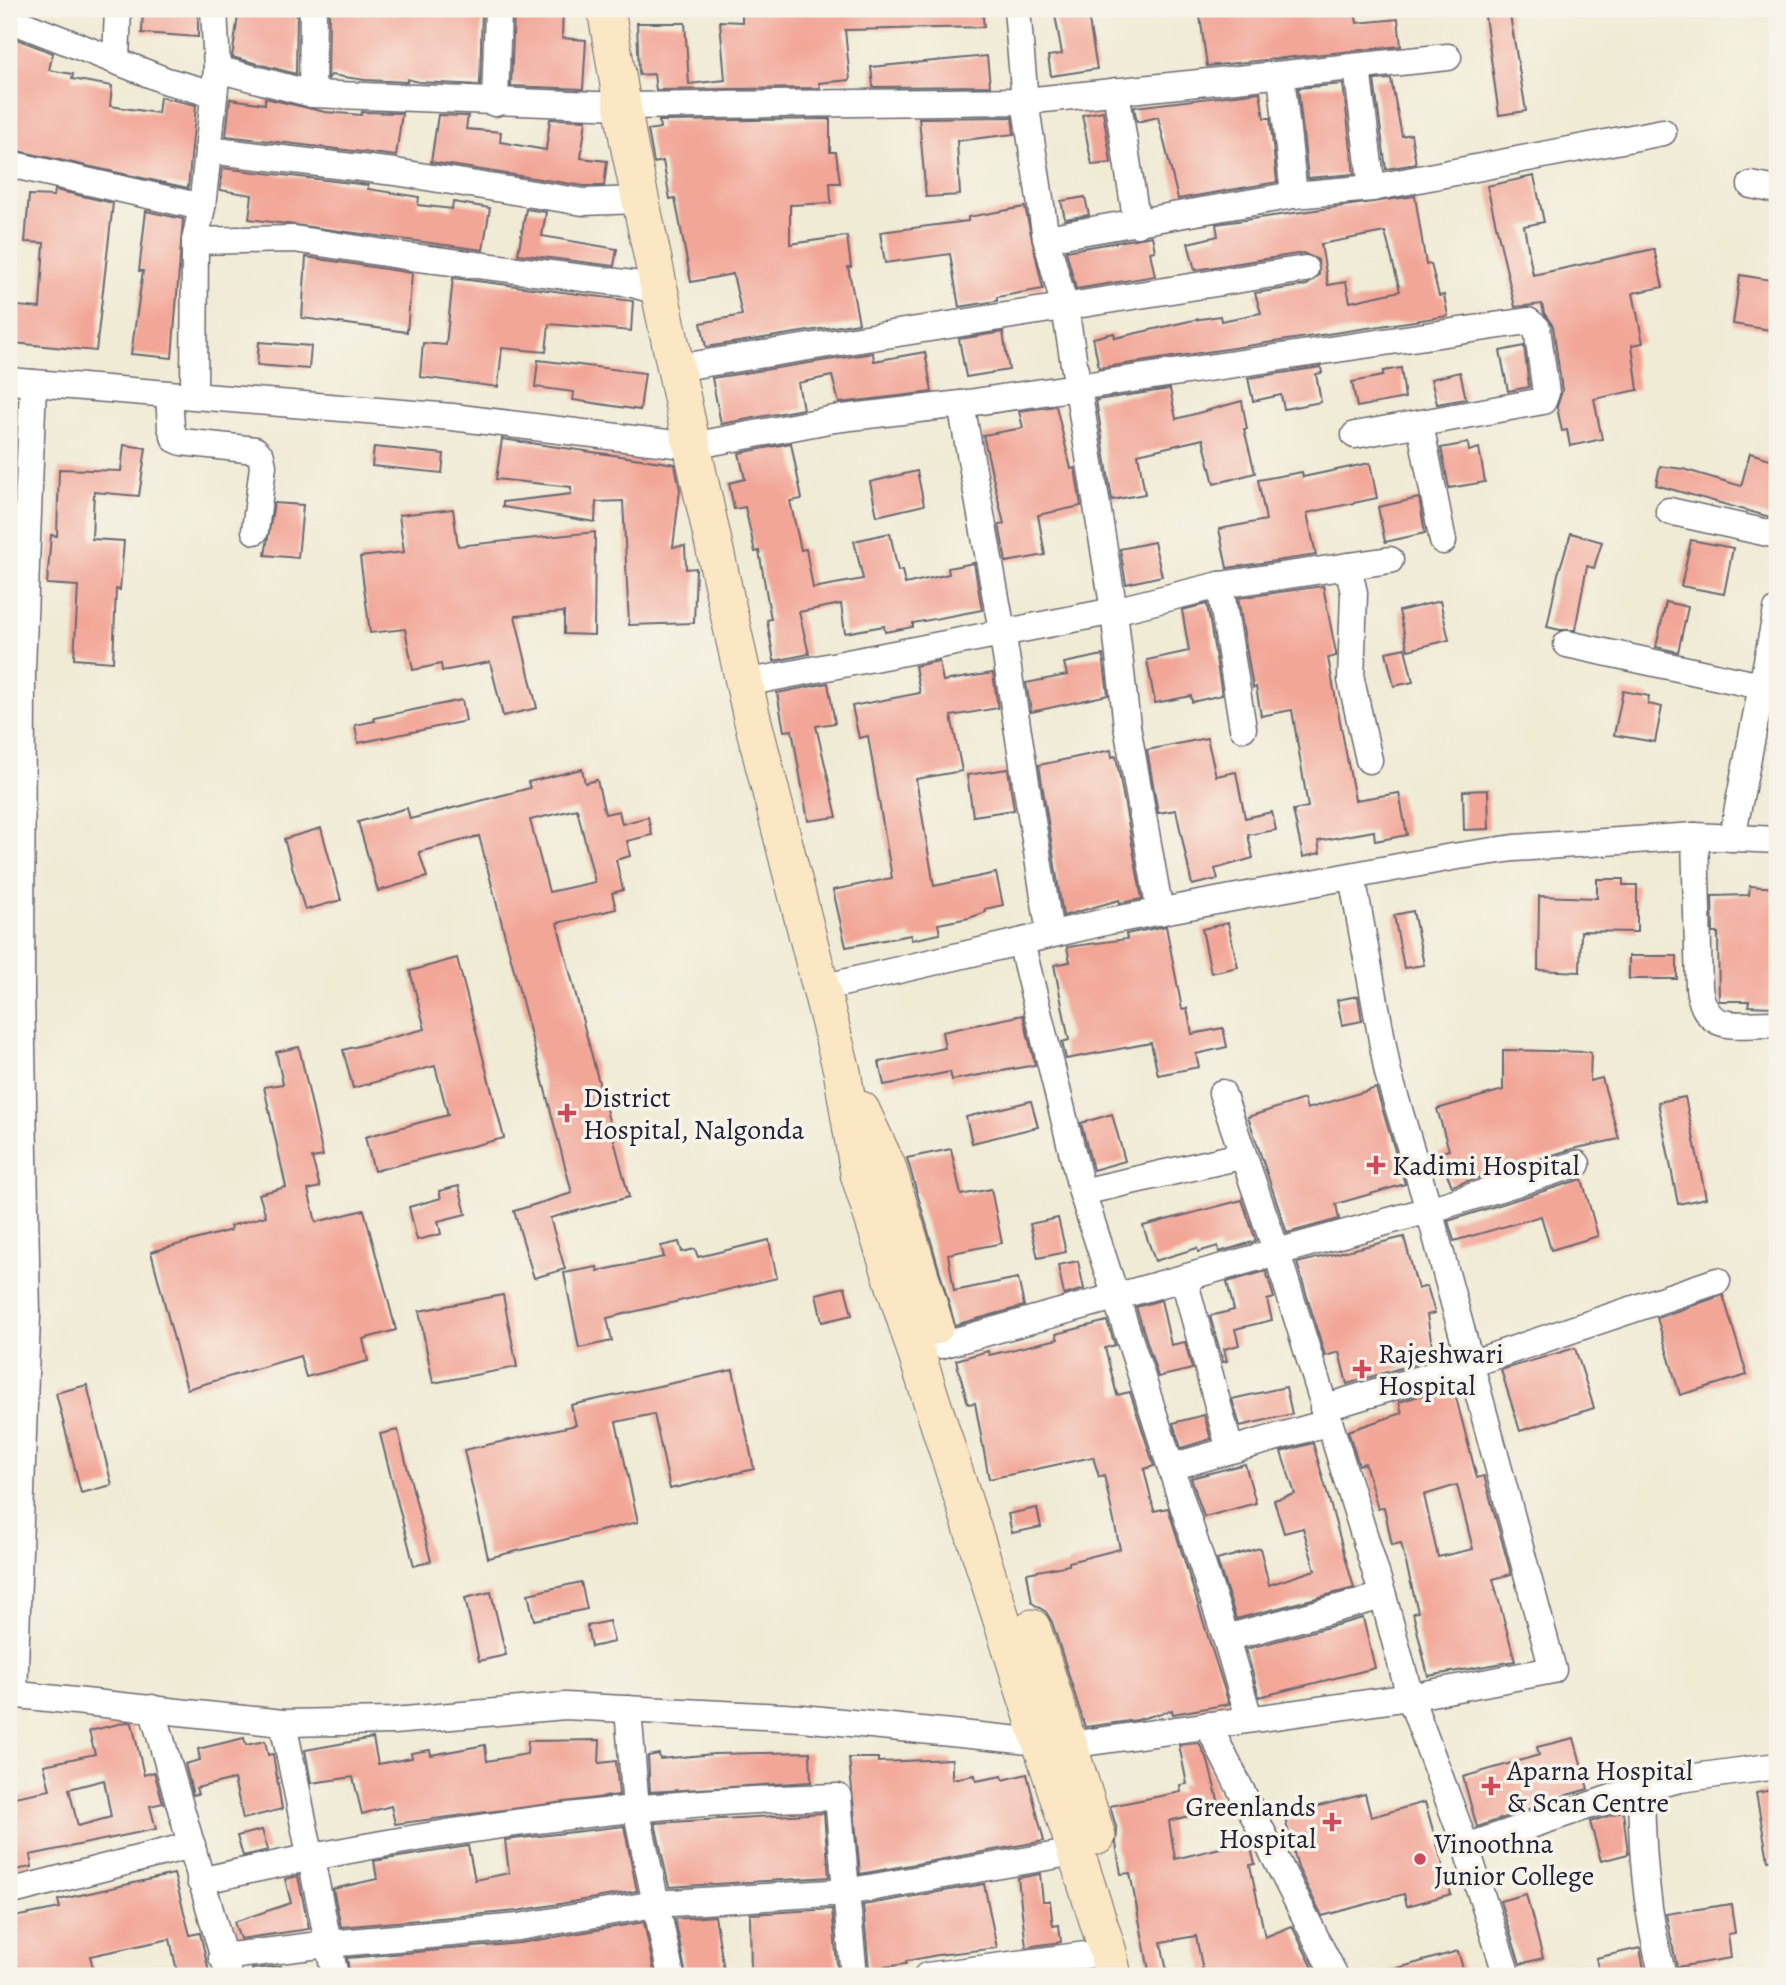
<svg xmlns="http://www.w3.org/2000/svg" width="1786" height="1985" viewBox="0 0 1786 1985" font-family="Alegreya,serif">
<style>
.building{fill:#f2a697;fill-rule:evenodd}
.lines{fill:none;stroke-linecap:round;stroke-linejoin:round}
.street-casing{stroke:#6a6871;stroke-width:29}
.secondary-casing{stroke:#6a6871;stroke-width:39}
.street{stroke:#fff;stroke-width:26}
.secondary{stroke:#fbe7c3;stroke-width:37}
.poi-dot{fill:#d1495b;stroke:#f7f3e8;stroke-width:2.5}
.labels{text-anchor:middle;stroke-width:7;stroke-linejoin:round;paint-order:stroke}
.poi-label{font-size:28px;fill:#22223b;stroke:#f7f3e8;text-anchor:start}
</style>
<rect width="100%" height="100%" fill="#f7f3e8"/>
<filter id="ink" filterUnits="userSpaceOnUse"><feTurbulence type="fractalNoise" baseFrequency=".0143" numOctaves="2"/><feDisplacementMap in="SourceGraphic" scale="14" xChannelSelector="R" yChannelSelector="G"/><feConvolveMatrix kernelMatrix="1 2 1 2 8 2 1 2 1" color-interpolation-filters="sRGB"/></filter>
<filter id="wash" filterUnits="userSpaceOnUse"><feTurbulence type="fractalNoise" baseFrequency=".00686" numOctaves="4" result="noise"/><feDisplacementMap in="SourceGraphic" scale="28" xChannelSelector="R" yChannelSelector="G"/><feGaussianBlur stdDeviation="1.57" result="paint"/><feColorMatrix in="noise" values="0 0 0 0 0 0 0 0 0 0 0 0 0 0 0 0 0 1.4 0 .05"/><feComposite in="paint" operator="in"/></filter>
<g filter="url(#wash)">
<rect width="100%" height="100%" fill="#f0ebd5"/>
<g id="blocks">
<!-- building -->
<g class="building">
<path d="M143 9H198V37L142 33Z"/>
<path d="M239 9H297L296 74 232 57Z"/>
<path d="M329 9H482L480 85 419 82 407 79V82L365 80 331 75 328 79Z"/>
<path d="M514 9H563L562 38 586 40 583 89 511 86Z"/>
<path d="M742 9H982L984 27 845 30 850 80 819 83 820 88 656 90 654 74 639 75 637 23H685L689 84 725 80 720 21 742 22Z"/>
<path d="M1054 9H1087L1097 69 1051 76 1048 56 1062 54Z"/>
<path d="M1199 9H1354L1357 23 1398 19 1401 46 1207 66Z"/>
<path d="M1484 9H1509L1526 111 1499 115Z"/>
<path d="M9 36 53 53 49 70 73 74 72 79 112 86 110 106 158 113 160 97 196 105 188 188 9 149Z"/>
<path d="M987 56 990 86 873 87 871 67Z"/>
<path d="M1391 79 1402 136 1411 134 1416 164 1386 169 1374 80Z"/>
<path d="M1343 84 1354 174 1308 178 1298 88Z"/>
<path d="M1260 92 1264 118H1270L1277 182 1178 199 1158 117 1137 122 1134 107Z"/>
<path d="M265 98 325 112 361 115 362 112 402 113 396 156 226 136 230 99 265 104Z"/>
<path d="M1103 111 1111 163 1092 165 1082 115Z"/>
<path d="M438 115 468 116 466 129 501 132 500 142 546 150 550 119 586 120 581 158 607 161 604 186H584L431 162Z"/>
<path d="M1012 117 1014 134 957 141 960 195 926 197 919 118Z"/>
<path d="M830 119V152H836L840 183H830L831 203 790 205V244L847 236 851 267H848L859 323 706 347 701 323 742 315 733 274 691 282 675 198 670 199 663 161 654 163 648 130 660 128 659 121Z"/>
<path d="M222 168 368 185V189L419 197 418 205 452 209 453 202 490 208 483 250 249 219 252 195 220 190Z"/>
<path d="M1534 176 1544 222 1524 226 1533 275 1654 249 1663 287 1633 293 1643 343 1632 345 1638 390 1594 399 1602 439 1570 446 1567 430 1562 431 1557 407 1562 391 1553 326 1544 313 1542 304 1515 307 1487 186Z"/>
<path d="M55 190 113 203 96 351 14 343 17 306 40 308 44 243 25 242 29 195 54 196Z"/>
<path d="M1415 196 1426 265 1431 264 1439 296 1444 295 1448 316 1099 368 1093 338 1114 333 1115 338 1194 320 1220 316 1221 321 1261 313 1255 293 1307 285 1319 275 1318 260 1303 253 1195 270 1188 243 1218 236 1216 224ZM1385 232 1400 291 1350 302 1346 282 1328 285 1321 244Z"/>
<path d="M1085 197 1089 215 1065 219 1061 201Z"/>
<path d="M1025 207 1043 289 997 297V301L959 307 950 254 885 263 880 232 968 221V217Z"/>
<path d="M526 209 546 212 542 236 617 249 614 266 518 254Z"/>
<path d="M146 211 183 219 172 358 131 354 143 271H139Z"/>
<path d="M1152 236 1155 251 1150 252 1155 276 1076 289 1066 251Z"/>
<path d="M306 257 412 273 407 332 302 318Z"/>
<path d="M1740 275 1777 281V331L1733 324Z"/>
<path d="M453 278 633 301 631 331 549 324 546 352 502 348 498 387 420 377 423 343 446 345Z"/>
<path d="M1003 332 1009 370 966 377 959 339Z"/>
<path d="M259 342 311 346 309 369 257 365Z"/>
<path d="M1524 346 1529 387 1508 391 1500 351Z"/>
<path d="M925 352 932 392 839 403 832 376 798 383 803 409 721 424 712 378 873 353 874 361Z"/>
<path d="M538 360 645 373 640 410 573 400 574 392 535 387Z"/>
<path d="M1321 367 1322 373 1316 374 1321 402 1284 409 1281 395 1253 401 1248 378Z"/>
<path d="M1401 368 1405 398 1357 407 1352 382 1383 376V371Z"/>
<path d="M1460 372 1466 399 1437 404 1431 379Z"/>
<path d="M1170 389 1176 419 1242 401 1247 429H1244L1255 473 1214 484 1203 439 1138 454 1145 494 1112 500 1096 400Z"/>
<path d="M1056 406 1071 469 1075 468 1081 506 1038 515 1045 555 1006 562 999 525 1004 524 983 435 1023 428 1019 411Z"/>
<path d="M502 439 675 464 680 490 673 547 685 546 686 569 696 568 694 623 629 625 623 501 596 502 595 522 503 507V502L571 494V487L496 479Z"/>
<path d="M791 443 802 499 790 501 801 550 806 549 813 588 863 579 854 541 890 533 898 571 902 570 905 584 949 574 948 568 974 563 982 610 913 623V627L885 632 884 626 845 633 841 604 799 612 809 654 774 661 767 620 771 619 759 551 755 552 745 507 734 509 729 483 745 479 739 453Z"/>
<path d="M1468 443 1469 451 1479 448 1485 482 1449 488 1441 448Z"/>
<path d="M124 445 146 448 139 496 94 492 92 539 124 541 120 590 116 589 113 662 74 659 78 586 47 584 51 535 57 536 59 469 121 471Z"/>
<path d="M374 447 444 454 442 473 372 466Z"/>
<path d="M1750 453 1777 461V519L1656 485 1660 466 1683 469 1741 486Z"/>
<path d="M1370 463 1377 498 1307 513 1316 555 1227 568 1219 529 1266 520 1258 480 1302 472 1303 477Z"/>
<path d="M917 471 924 505 877 516 870 482Z"/>
<path d="M1419 498 1425 533 1385 542 1378 507Z"/>
<path d="M274 503 303 505 298 558 265 555Z"/>
<path d="M453 509 458 546 595 532 594 635 564 634V612L515 616 537 708 503 716 490 662 442 671 441 664 413 670 405 629 370 633 360 557 404 552 399 515Z"/>
<path d="M1571 533 1602 542 1594 568 1587 566 1575 630H1560L1547 627 1558 574Z"/>
<path d="M1691 540 1733 548 1724 594 1681 586Z"/>
<path d="M1154 542 1162 576 1126 584 1120 549Z"/>
<path d="M1323 586 1336 653V656L1328 658 1355 800 1399 793 1407 835 1375 841 1374 831 1318 841 1320 853 1303 857 1293 810 1308 807 1292 710 1261 716 1256 687 1253 688 1238 598Z"/>
<path d="M1440 601 1449 640 1408 650 1399 611Z"/>
<path d="M1666 602 1688 607 1678 652 1656 647Z"/>
<path d="M1207 604 1222 695 1192 702 1191 696 1155 703 1147 660 1189 651 1182 610Z"/>
<path d="M1405 648 1413 682 1394 686 1386 652Z"/>
<path d="M1103 655 1108 695 1031 712 1026 683 1067 675 1064 663Z"/>
<path d="M939 661 943 681 993 673 998 708 951 716 962 771 916 779 934 886 996 873 1003 905 985 909 986 912 969 918 938 924 940 934 911 940V935L846 947 833 890 892 878 868 736 859 738 852 706 920 693 915 666Z"/>
<path d="M828 683 835 723 816 726 837 817 808 821 792 730 784 731 777 693Z"/>
<path d="M1623 691 1649 696 1648 704 1662 707 1655 742 1614 735Z"/>
<path d="M462 700 466 721 358 743 355 725 375 721 374 718Z"/>
<path d="M1207 738 1216 776 1236 772 1245 818 1272 812 1276 830 1248 835 1253 858 1215 869 1218 879 1192 885 1176 810 1158 813 1147 750Z"/>
<path d="M1111 750 1112 757 1116 756 1142 899 1120 903 1119 900 1063 916 1039 765Z"/>
<path d="M582 769 585 783 597 780 605 814 619 811 622 824 648 817 652 835 627 841 630 856 616 860 623 890 612 893 616 909 557 923 629 1197 550 1218 565 1269 534 1278 514 1211 572 1193 479 836 419 852 427 877 378 891 358 822 407 808 410 819 530 788 528 782ZM577 809 595 882 549 892 530 820Z"/>
<path d="M1008 769 1014 810 973 816 967 775Z"/>
<path d="M1488 790 1489 829 1464 830 1463 791Z"/>
<path d="M321 828 341 900 305 910 284 839Z"/>
<path d="M1597 879H1623V885H1637V932L1581 931 1580 972 1538 970 1539 896 1597 898Z"/>
<path d="M1750 886 1777 888 1774 1007 1748 1006 1749 1001H1719L1718 933H1713L1712 896 1749 895Z"/>
<path d="M1413 911 1424 965 1404 968 1394 915Z"/>
<path d="M1228 923 1238 967 1211 973 1202 929Z"/>
<path d="M1166 926 1182 1009 1187 1008 1192 1034 1223 1028 1227 1047 1196 1054 1199 1067 1158 1075 1151 1043 1066 1059 1062 1042 1069 1040 1054 965 1070 962 1067 947 1127 939 1126 934Z"/>
<rect x="1629" y="956" width="48" height="23"/>
<path d="M457 958 504 1138 374 1171 365 1137 448 1115 435 1066 353 1088 343 1050 425 1029 410 971Z"/>
<path d="M1358 996 1362 1021 1342 1025 1337 1000Z"/>
<path d="M1023 1015 1035 1065 952 1080 950 1072 884 1085 879 1062 945 1048 942 1032Z"/>
<path d="M299 1047 323 1156 312 1158 320 1187 308 1190 316 1222 364 1210 396 1330 363 1339 368 1361 306 1377 300 1356 187 1389 151 1252 231 1230 230 1226 266 1216 259 1194 286 1187 264 1087 283 1084 276 1052Z"/>
<path d="M1503 1050 1591 1052 1590 1081 1602 1078 1619 1139 1572 1149 1452 1186 1438 1153 1449 1150 1437 1109 1503 1090Z"/>
<path d="M1376 1088 1405 1184 1336 1204 1339 1219 1287 1233 1248 1117 1304 1099 1307 1109Z"/>
<path d="M1685 1097 1706 1198 1678 1204 1658 1102Z"/>
<path d="M1031 1101 1038 1127 972 1143 966 1117Z"/>
<path d="M1112 1114 1125 1161 1093 1170 1081 1123Z"/>
<path d="M951 1149 961 1195 991 1189 1002 1243 948 1254 954 1291 1018 1278 1024 1306 955 1325 907 1158Z"/>
<path d="M1582 1179 1598 1236 1551 1250 1541 1216 1454 1241 1448 1221Z"/>
<path d="M459 1186 466 1214 438 1221 441 1234 417 1240 409 1207 441 1198 439 1191Z"/>
<path d="M1242 1200 1256 1241 1219 1252 1218 1246 1198 1252 1197 1248 1155 1261 1143 1226Z"/>
<path d="M1058 1218 1066 1252 1038 1258 1030 1224Z"/>
<path d="M1404 1237 1418 1289 1427 1286 1435 1313 1427 1315 1434 1358 1347 1384 1339 1352 1325 1356 1297 1263Z"/>
<path d="M769 1240 777 1278 607 1318 612 1341 579 1348 564 1273 597 1267 598 1271 664 1257 661 1246 679 1242 682 1252 695 1249 698 1257Z"/>
<path d="M1078 1261 1084 1289 1064 1295 1058 1265Z"/>
<path d="M1266 1271 1274 1298 1267 1300 1272 1320 1235 1329 1239 1345 1224 1349 1227 1361 1223 1362 1210 1316 1234 1310 1227 1282Z"/>
<path d="M845 1287 852 1315 822 1322 816 1294Z"/>
<path d="M503 1295 517 1367 433 1383 419 1311Z"/>
<path d="M1723 1295 1747 1375 1680 1395 1657 1318Z"/>
<path d="M1161 1300 1171 1345 1185 1342 1192 1369 1158 1377 1136 1307Z"/>
<path d="M1107 1321 1115 1345 1105 1348 1117 1395 1130 1392 1154 1466 1144 1469 1154 1511 1168 1508 1229 1704 1173 1714 1172 1710 1137 1720 1085 1727 1052 1622 1046 1612 1032 1603 1027 1573 1069 1565V1562L1120 1549 1104 1475 1099 1477 1093 1457 989 1479 975 1403 968 1404 956 1360 988 1351 989 1355 1058 1339 1056 1334Z"/>
<path d="M1575 1348 1594 1408 1520 1431 1501 1370Z"/>
<path d="M733 1370 754 1469 670 1489 654 1414 616 1422 638 1522 488 1558 464 1450 576 1425 571 1405Z"/>
<path d="M87 1385 112 1485 81 1493 56 1393Z"/>
<path d="M1453 1386 1477 1478 1484 1476 1511 1574 1493 1579 1515 1661 1428 1676 1413 1613 1418 1612 1401 1543 1392 1545 1384 1507 1378 1509 1365 1463 1359 1465 1348 1431 1402 1413 1399 1402ZM1457 1485 1473 1549 1438 1557 1424 1495Z"/>
<path d="M1286 1387 1292 1414 1240 1426 1232 1399Z"/>
<path d="M1204 1415 1211 1439 1181 1448 1173 1423Z"/>
<path d="M398 1430 431 1561 414 1566 380 1434Z"/>
<path d="M1313 1443 1354 1588 1236 1619 1217 1560 1260 1548 1269 1585 1315 1570 1303 1528 1284 1533 1274 1500 1295 1494 1281 1452Z"/>
<path d="M1245 1464 1256 1503 1204 1517 1191 1478Z"/>
<path d="M1037 1508 1041 1527 1012 1533 1008 1514Z"/>
<path d="M581 1582 587 1609 534 1620 528 1594Z"/>
<path d="M491 1592 506 1655 479 1661 465 1598Z"/>
<path d="M1363 1618 1375 1668 1259 1697 1246 1649Z"/>
<path d="M609 1621 614 1642 591 1647 587 1626Z"/>
<path d="M127 1722 132 1723 144 1775 154 1772 163 1803 150 1806 156 1829 30 1855 32 1867 9 1871V1798L50 1790 44 1765 95 1754 89 1731ZM104 1780 111 1817 78 1826 69 1789Z"/>
<path d="M244 1738 246 1745 265 1741 268 1755 273 1754 282 1809 243 1819 234 1779 196 1788 198 1794 193 1795 185 1764 200 1760 198 1749Z"/>
<path d="M373 1738 378 1764 412 1758 411 1753 430 1750 431 1755 485 1745 487 1761 527 1754 528 1741 600 1740 599 1763 616 1761 619 1795 395 1824 391 1806 362 1814 353 1777 311 1783 305 1750Z"/>
<path d="M1574 1738 1588 1789 1543 1802 1544 1804 1477 1827 1463 1777 1539 1755 1537 1747Z"/>
<path d="M1199 1743 1208 1761 1220 1808 1169 1821 1175 1859 1249 1841 1255 1864 1250 1865 1265 1937 1292 1926 1317 1976H1234L1233 1972 1204 1976 1196 1936 1161 1942 1168 1976H1150L1130 1873 1121 1874 1116 1844 1117 1830 1110 1806 1181 1792 1180 1785 1187 1784 1179 1745Z"/>
<path d="M810 1752 811 1782 650 1792 648 1756 659 1754 660 1759 714 1754Z"/>
<path d="M849 1758H878V1762L952 1759V1779L975 1775 976 1781 1002 1776 1003 1780 1027 1774 1044 1841 860 1874Z"/>
<path d="M1777 1789V1859L1768 1860 1756 1793Z"/>
<path d="M1365 1794 1371 1817 1425 1802 1451 1894 1407 1906 1404 1894 1322 1916 1298 1868 1284 1815Z"/>
<path d="M1623 1811 1628 1854 1601 1861 1590 1822Z"/>
<path d="M824 1813 829 1877 669 1887 655 1823Z"/>
<path d="M624 1826 637 1891 517 1911 341 1927 333 1889 377 1879 374 1861 468 1846 475 1880 509 1873 505 1840Z"/>
<path d="M262 1830 268 1850 243 1856 237 1836Z"/>
<path d="M174 1874 190 1935 200 1933 210 1976H178L170 1939 90 1956 95 1976H9V1918L60 1908 58 1900Z"/>
<path d="M1040 1874 1043 1901H1050L1053 1926 1059 1925 1061 1942 1026 1947 1018 1878Z"/>
<path d="M298 1876 309 1929 240 1939 234 1922 291 1903 285 1879Z"/>
<path d="M984 1884 997 1948 938 1955 906 1961V1964L869 1969 863 1905Z"/>
<path d="M1526 1894 1543 1958 1520 1964 1500 1901Z"/>
<path d="M1731 1904 1735 1933 1728 1934 1731 1958 1677 1967 1666 1914Z"/>
<path d="M832 1909 838 1976H813L812 1971 751 1976 750 1914Z"/>
<path d="M715 1916 725 1976H686L675 1919Z"/>
<path d="M644 1922 655 1976H445L444 1972 425 1976H350L347 1958 520 1943Z"/>
<path d="M1640 1948 1645 1976H1600L1596 1958Z"/>
<path d="M1458 1951 1465 1976H1389L1388 1971Z"/>
<path d="M281 1966 284 1976H254L252 1969Z"/>
</g>
</g>
</g>
<g filter="url(#ink)">
<use href="#blocks" fill-opacity="0" stroke="#6a6871" stroke-width="2"/>
<g class="lines">
<!-- street casing -->
<g class="street-casing">
<g id="street">
<path d="M1017 9 1025 101 1046 238 1065 308 1114 611 1127 726 1160 912"/>
<path d="M9 19 167 81 214 94"/>
<path d="M116 59 118 9"/>
<path d="M1357 68 1372 188"/>
<path d="M217 69 312 94 622 106 1025 101 1448 57"/>
<path d="M1281 75 1294 195"/>
<path d="M1116 91 1137 224"/>
<path d="M312 94 313 9"/>
<path d="M495 103 498 9"/>
<path d="M208 150 395 172 583 202 640 200"/>
<path d="M9 164 202 207"/>
<path d="M1751 185 1777 190"/>
<path d="M1046 238 1294 195 1372 188 1663 132"/>
<path d="M195 241 294 239 411 257 633 284 660 292"/>
<path d="M675 368 1305 269"/>
<path d="M9 381 452 417 692 446 834 419 961 404 1528 321 1537 328 1546 393 1543 401 1355 435"/>
<path d="M169 395 171 427 175 439 182 442 255 450 261 456 263 466 255 531"/>
<path d="M194 395 195 241 202 207 217 69 214 9"/>
<path d="M961 404 1002 631 1050 934"/>
<path d="M1420 424 1443 541"/>
<path d="M1669 511 1777 535"/>
<path d="M1348 566 1354 593 1351 680 1369 760"/>
<path d="M1220 585 1243 728"/>
<path d="M1567 644 1761 686"/>
<path d="M745 683 1114 611 1220 585 1390 560"/>
<path d="M1695 836 1699 988C1706 1036 1737 1023 1777 1024"/>
<path d="M1732 838 1777 610"/>
<path d="M1352 876 1388 1073 1429 1210 1577 1164"/>
<path d="M1021 942 1082 1192 1226 1638 1249 1718"/>
<path d="M821 988 1109 921 1452 857 1514 848 1695 836 1777 840"/>
<path d="M1222 1093 1277 1253 1383 1596 1410 1697 1466 1847 1507 1976"/>
<path d="M1082 1192 1241 1156"/>
<path d="M1184 1279 1230 1450"/>
<path d="M1323 1408 1470 1364 1717 1281"/>
<path d="M1171 1467 1327 1423"/>
<path d="M1226 1638 1383 1596"/>
<path d="M9 1694 283 1723 394 1721 565 1706 802 1718 1069 1745 1410 1697 1553 1670 1429 1210 941 1345"/>
<path d="M14 1695 27 1316 21 992 22 669 33 383"/>
<path d="M152 1708 229 1976"/>
<path d="M628 1709 636 1808 671 1976"/>
<path d="M283 1723 335 1976"/>
<path d="M1208 1725 1335 1976"/>
<path d="M1641 1788C1642 1852 1646 1914 1663 1976"/>
<path d="M1466 1847 1641 1788 1680 1779 1777 1766"/>
<path d="M200 1881C410 1833 624 1801 838 1797L846 1892 1075 1852"/>
<path d="M9 1892 192 1845"/>
<path d="M222 1957 328 1944 519 1927 655 1904 846 1892 854 1976"/>
<path d="M927 1976 1108 1952"/>
</g>
</g>
<!-- secondary casing -->
<g class="secondary-casing">
<g id="secondary">
<path d="M606 9 629 145 692 446 751 714 842 1071 859 1174 1108 1952 1113 1976"/>
<path d="M861 1110 887 1166 935 1326"/>
<path d="M1032 1628 1097 1836"/>
</g>
</g>
<!-- street -->
<use href="#street" class="street"/>
<!-- secondary -->
<use href="#secondary" class="secondary"/>
</g>
</g>
<!-- markers -->
<g class="poi-dot">
<path d="M563.5 1102.5h7v7h7v7h-7v7h-7v-7h-7v-7h7z"/>
<path d="M1372.5 1154.5h7v7h7v7h-7v7h-7v-7h-7v-7h7z"/>
<path d="M1358.5 1358.5h7v7h7v7h-7v7h-7v-7h-7v-7h7z"/>
<path d="M1487.5 1775.5h7v7h7v7h-7v7h-7v-7h-7v-7h7z"/>
<path d="M1328.5 1811.5h7v7h7v7h-7v7h-7v-7h-7v-7h7z"/>
<circle cx="1420" cy="1859" r="7"/>
</g>
<g class="labels">
<!-- poi labels -->
<g class="poi-label">
<text x="583" y="1107">District<tspan x="583" dy="32">Hospital, Nalgonda</tspan></text>
<text x="1392" y="1175">Kadimi Hospital</text>
<text x="1378" y="1363">Rajeshwari<tspan x="1378" dy="32">Hospital</tspan></text>
<text x="1507" y="1780">Aparna Hospital<tspan x="1507" dy="32">&amp; Scan Centre</tspan></text>
<text x="1316" y="1816" text-anchor="end">Greenlands<tspan x="1316" dy="32">Hospital</tspan></text>
<text x="1434" y="1853">Vinoothna<tspan x="1434" dy="32">Junior College</tspan></text>
</g>
</g>
<!-- margin -->
<rect width="1786" height="1985" fill="none" stroke="#f7f3e8" stroke-width="35"/>
</svg>
